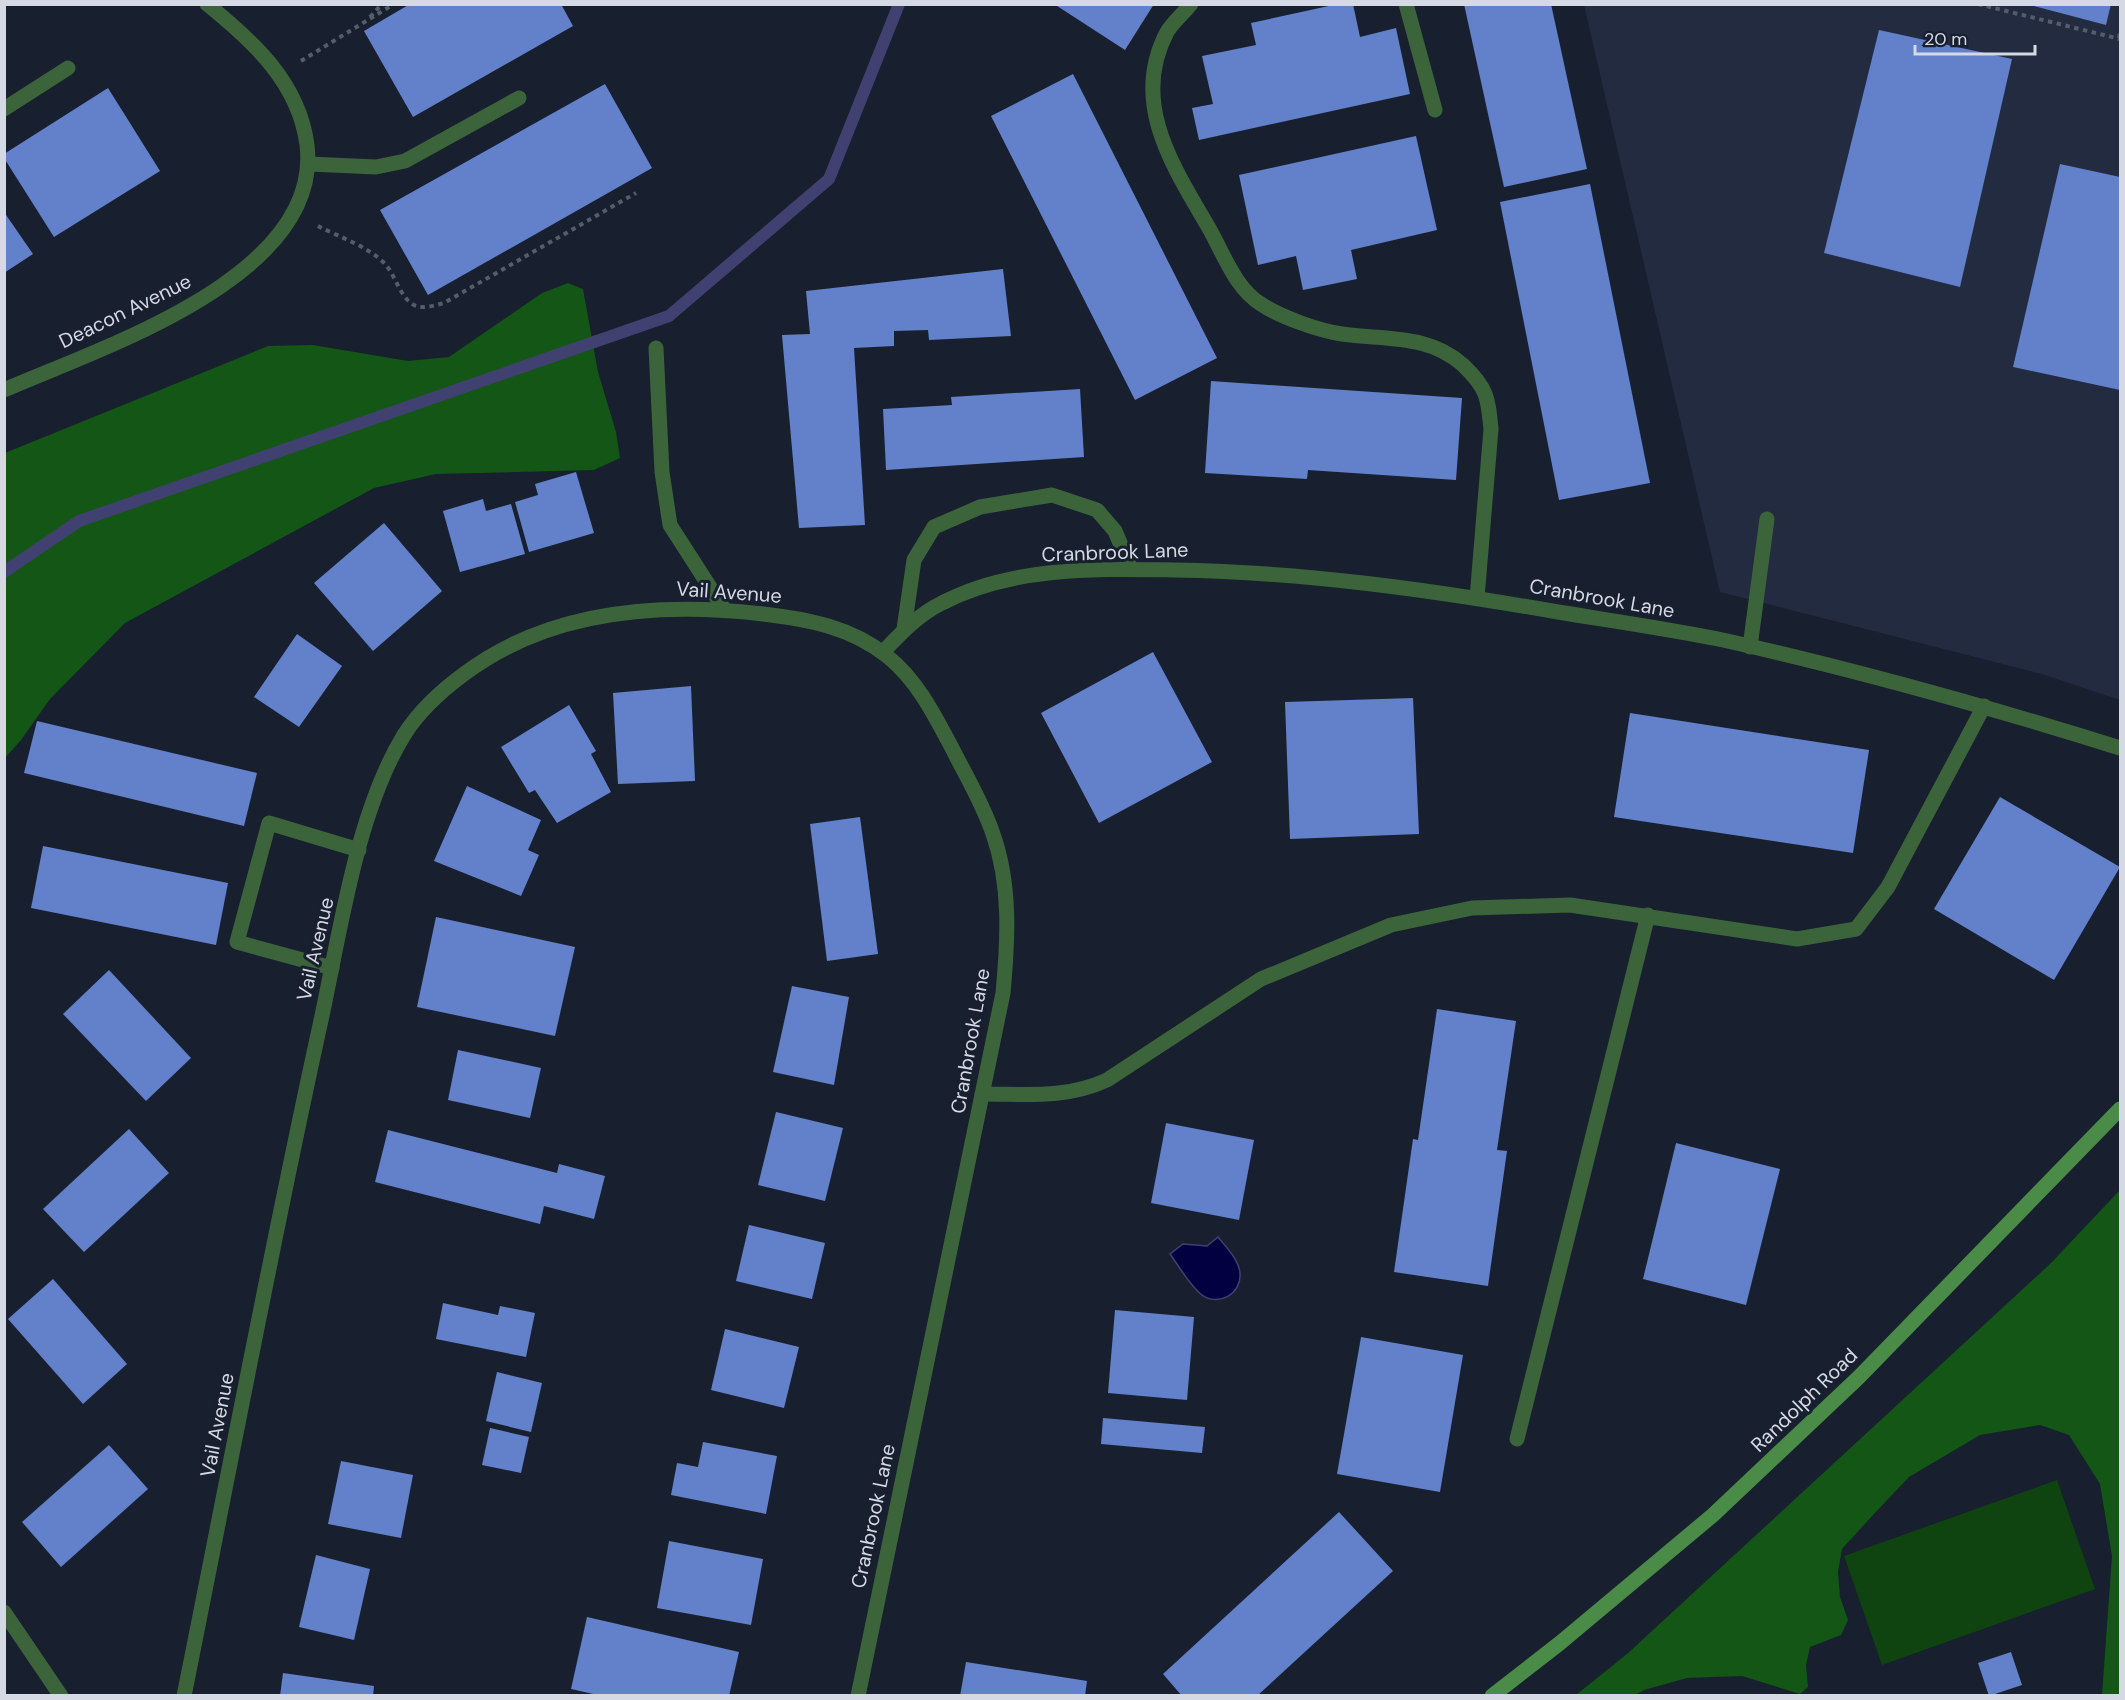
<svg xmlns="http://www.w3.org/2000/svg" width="2125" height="1700" viewBox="0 0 2125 1700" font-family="'DM Sans',sans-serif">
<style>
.built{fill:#222b40}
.green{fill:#0f4310}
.forest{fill:#145615}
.water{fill:#020040;stroke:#414171;stroke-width:1.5}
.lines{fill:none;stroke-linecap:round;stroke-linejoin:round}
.stream{stroke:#414171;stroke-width:12}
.building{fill:#6381ca}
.path{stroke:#555c6a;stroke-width:4;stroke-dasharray:4.5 4.5;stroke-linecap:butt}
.lane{stroke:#3c643b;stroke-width:15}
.street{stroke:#3c643b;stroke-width:15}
.secondary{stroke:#4a8b47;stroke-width:15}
.labels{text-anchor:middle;stroke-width:6;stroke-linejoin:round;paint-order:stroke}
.street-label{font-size:20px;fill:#d4d9e4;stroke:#181f2f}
</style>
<rect width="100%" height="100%" fill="#181f2f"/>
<!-- built -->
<path class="built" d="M1584 5H2120V700L2042 674 1720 592Z"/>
<!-- green -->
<path class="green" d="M2057 1480 2095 1589 1882 1665 1844 1556Z"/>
<!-- forest -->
<g class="forest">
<path d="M568 283 583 289 598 372 616 432 620 458 594 470 436 474 374 488 125 623 50 699 21 740 5 758V453L268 346 313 345 408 361 449 357 542 293Z"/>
<path d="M2120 1190V1695H2102L2112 1556 2100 1484 2069 1435 2040 1425 1980 1435 1909 1477 1873 1515 1842 1549 1838 1572 1840 1597 1848 1620 1841 1635 1810 1647 1806 1665 1808 1687 1800 1694 1742 1676 1687 1678 1644 1690 1635 1695H1576L1627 1654 2050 1264Z"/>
</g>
<!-- water -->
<path class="water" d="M1218 1237C1226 1247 1239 1260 1240 1273 1242 1294 1218 1307 1202 1295 1189 1285 1179 1266 1170 1254L1183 1244 1207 1246Z"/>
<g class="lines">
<!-- stream -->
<path class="stream" d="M4 572 79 521 669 316 829 179 899 4"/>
</g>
<!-- building -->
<g class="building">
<path d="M410 4H561L573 26 413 117 364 31Z"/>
<path d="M1054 4H1154L1125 50Z"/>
<path d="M1338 4H1353L1360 37 1396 28 1410 94 1199 140 1192 108 1213 104 1202 56 1256 45 1251 23Z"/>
<path d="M1464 4H1551L1587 169 1504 187Z"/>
<path d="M2026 4H2111L2106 25Z"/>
<path d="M1879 30 2012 59 1960 287 1824 253Z"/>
<path d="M1073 74 1217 358 1135 400 991 116Z"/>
<path d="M605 84 652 168 428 295 380 210Z"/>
<path d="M108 88 160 171 54 237 4 158V154Z"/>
<path d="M1416 136 1437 230 1351 250 1357 279 1303 290 1296 256 1258 265 1239 175Z"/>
<path d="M2060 164 2120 177V390L2013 367Z"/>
<path d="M1590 184 1650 483 1559 500 1500 202Z"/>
<path d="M4 212 33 254 4 273Z"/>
<path d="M1003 269 1011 336 929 340 928 330 894 331V346L854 348 865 525 799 528 782 335 810 334 806 291Z"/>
<path d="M1211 381 1462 398 1456 480 1308 470 1307 479 1205 473Z"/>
<path d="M1080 389 1084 457 886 470 883 409 952 405 951 397Z"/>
<path d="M576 472 594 533 529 552 515 502 538 495 535 484Z"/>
<path d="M483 499 486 511 511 504 525 554 460 572 443 511Z"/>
<path d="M384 523 442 591 373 651 314 583Z"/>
<path d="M297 634 342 666 299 727 254 697Z"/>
<path d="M1153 652 1212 762 1099 823 1041 713Z"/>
<path d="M691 686 695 781 618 784 613 693Z"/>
<path d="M1413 698 1419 834 1290 839 1285 702Z"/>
<path d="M569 705 596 751 591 754 611 792 557 823 535 790 529 793 501 747Z"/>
<path d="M1630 713 1869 750 1853 853 1614 817Z"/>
<path d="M37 721 257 773 244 826 24 773Z"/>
<path d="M467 786 541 820 528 850 539 855 521 896 434 861Z"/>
<path d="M2000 797 2120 867 2054 980 1934 909Z"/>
<path d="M860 817 878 954 827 961 810 824Z"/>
<path d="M43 846 228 883 216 945 31 908Z"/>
<path d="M436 917 575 947 555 1036 417 1007Z"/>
<path d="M109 970 191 1058 146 1101 63 1014Z"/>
<path d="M792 986 849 997 834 1085 773 1072Z"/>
<path d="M1437 1009 1516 1021 1497 1150 1507 1151 1488 1286 1394 1272 1413 1139 1418 1140Z"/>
<path d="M458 1050 541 1068 530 1118 448 1100Z"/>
<path d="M776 1112 843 1128 825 1201 758 1185Z"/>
<path d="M1166 1123 1254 1140 1239 1220 1151 1203Z"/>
<path d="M129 1129 169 1173 84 1252 43 1209Z"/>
<path d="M388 1130 557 1173 559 1164 605 1176 594 1219 544 1206 540 1224 375 1182Z"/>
<path d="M1676 1143 1780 1169 1746 1305 1643 1279Z"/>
<path d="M749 1225 825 1243 812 1299 736 1281Z"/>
<path d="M53 1279 127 1364 83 1404 8 1319Z"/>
<path d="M443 1303 498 1315 500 1306 535 1313 526 1357 436 1339Z"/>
<path d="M1115 1310 1194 1317 1187 1400 1108 1393Z"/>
<path d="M725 1329 799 1347 784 1408 711 1390Z"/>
<path d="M1361 1337 1463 1355 1440 1492 1337 1474Z"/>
<path d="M497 1372 542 1383 531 1432 486 1421Z"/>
<path d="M1103 1418 1205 1427 1202 1453 1101 1444Z"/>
<path d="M490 1428 529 1437 521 1473 482 1465Z"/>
<path d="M703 1442 777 1456 766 1514 671 1495 677 1463 698 1467Z"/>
<path d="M109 1445 148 1489 61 1567 22 1522Z"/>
<path d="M341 1461 413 1475 401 1538 328 1524Z"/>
<path d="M1339 1512 1393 1571 1257 1696H1182L1163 1674Z"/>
<path d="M669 1541 763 1559 751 1625 657 1608Z"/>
<path d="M316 1555 370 1569 354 1640 299 1627Z"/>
<path d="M587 1617 739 1652 729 1696H602L571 1689Z"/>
<path d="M2011 1652 2022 1685 1989 1696 1978 1663Z"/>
<path d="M966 1662 1087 1681 1085 1696H960Z"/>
<path d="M283 1673 374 1686 373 1696H280Z"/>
</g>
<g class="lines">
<!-- path -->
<g class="path">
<path d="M1978 4 2120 39"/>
<path d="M370 17 382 4"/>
<path d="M2119 38 2120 31"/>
<path d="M301 61 394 4"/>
<path d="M318 226C339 237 370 247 386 265 396 277 401 300 416 306 424 309 436 305 444 303L636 193"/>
</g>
<!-- lane -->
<g class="lane">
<path d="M656 348 662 472 670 525 724 609"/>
<path d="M904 629 914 560 934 527 980 507 1052 495 1097 510 1115 531 1131 569"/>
<path d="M1750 647 1767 519"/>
<path d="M332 968 237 942 269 823 359 850"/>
<path d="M982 1094C1026 1094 1066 1099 1107 1080L1261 979 1391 925 1472 908 1570 905 1797 939 1856 929 1888 887 1984 706"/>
<path d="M1517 1439 1648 915"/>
</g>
<!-- street -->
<g class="street">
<path d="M1191 4C1184 13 1173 22 1167 32 1129 104 1175 169 1210 230 1224 255 1236 289 1261 304 1280 317 1320 331 1342 334 1386 340 1428 334 1463 365 1487 388 1488 397 1491 429L1477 598"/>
<path d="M1406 4 1435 110"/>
<path d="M4 109 68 68"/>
<path d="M309 164 376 167 405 161 519 98"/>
<path d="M4 390C100 348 323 277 307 145 299 83 254 42 207 4"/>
<path d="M883 652C900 634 919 614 942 603 1012 566 1098 569 1175 570 1304 572 1431 590 1558 612 1613 621 1669 629 1723 640 1857 670 1989 707 2120 748"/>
<path d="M4 1612 61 1696"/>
<path d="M184 1696C229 1472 271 1248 320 1025 340 934 356 813 404 735 419 711 441 691 464 674 549 610 660 602 763 614 807 619 851 627 887 656 917 680 934 714 952 748 966 776 983 804 993 834 1011 885 1008 940 1003 993L858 1696"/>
</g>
<!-- secondary -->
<path class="secondary" d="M1492 1696 1560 1643 1713 1515 1859 1377 2120 1109"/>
</g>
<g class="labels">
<!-- street labels -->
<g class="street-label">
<text transform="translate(125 311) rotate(-26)" y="7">Deacon Avenue</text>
<text transform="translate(1115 552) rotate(-2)" y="7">Cranbrook Lane</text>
<text transform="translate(729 592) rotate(4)" y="7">Vail Avenue</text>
<text transform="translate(1602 598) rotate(10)" y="7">Cranbrook Lane</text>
<text transform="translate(315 949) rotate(-77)" y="7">Vail Avenue</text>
<text transform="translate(970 1041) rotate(-80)" y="7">Cranbrook Lane</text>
<text transform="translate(1804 1400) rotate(-44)" y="7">Randolph Road</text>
<text transform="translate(217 1425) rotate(-79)" y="7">Vail Avenue</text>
<text transform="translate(873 1516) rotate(-78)" y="7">Cranbrook Lane</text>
</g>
</g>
<!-- border -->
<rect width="2125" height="1700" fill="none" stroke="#d4d9e4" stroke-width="12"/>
<!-- scale -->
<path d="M1915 45v9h120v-9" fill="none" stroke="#d4d9e4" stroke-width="3"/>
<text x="1924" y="45" font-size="18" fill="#d4d9e4" stroke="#181f2f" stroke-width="4.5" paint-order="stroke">20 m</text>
</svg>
